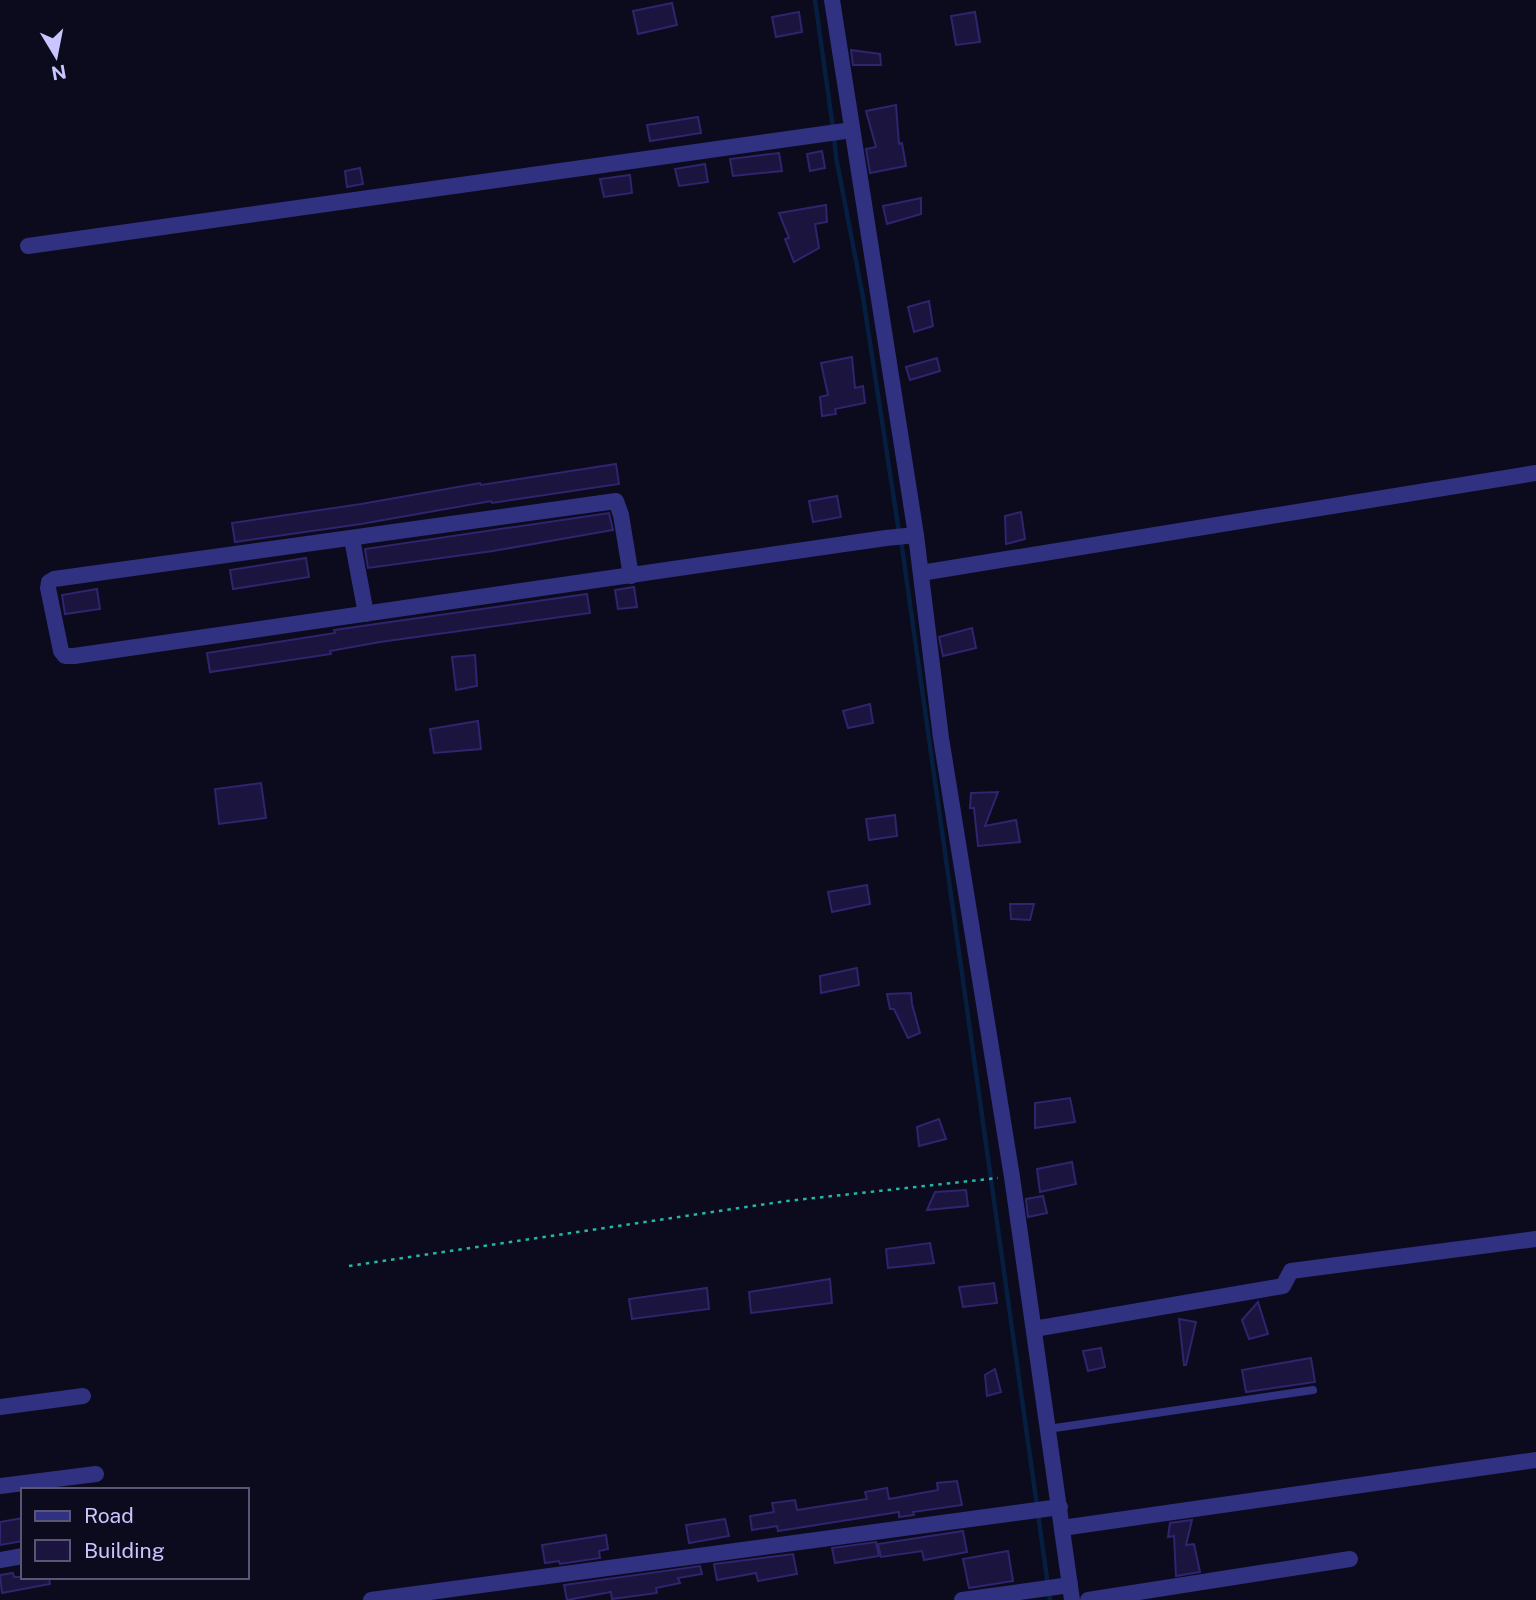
<svg xmlns="http://www.w3.org/2000/svg" width="1536" height="1600" viewBox="0 0 1536 1600" font-family="'Public Sans',sans-serif">
<style>
.lines{fill:none;stroke-linecap:round;stroke-linejoin:round}
.stream{stroke:#061e3f;stroke-width:4.5}
.building{fill:#1b143f;stroke:#2f246e;stroke-width:2}
.path{stroke:#22b7a6;stroke-width:2.5;stroke-dasharray:3.5 5;stroke-linecap:butt}
.lane{stroke:#303180;stroke-width:8}
.street{stroke:#303180;stroke-width:16}
</style>
<rect width="100%" height="100%" fill="#0c0a1d"/>
<g class="lines">
<!-- stream -->
<g class="stream">
<path d="M815 0 833 128"/>
<path d="M834 136 836 157 863 297 899 532"/>
<path d="M901 540 1037 1506"/>
<path d="M1038 1514 1050 1600"/>
</g>
</g>
<!-- building -->
<g class="building">
<path d="M672 3 677 25 638 34 633 11Z"/>
<path d="M799 12 802 32 776 37 772 17Z"/>
<path d="M975 12 980 42 956 45 951 16Z"/>
<path d="M851 50 880 54 881 65H853Z"/>
<path d="M896 105 899 144 902 143 906 166 870 173 866 149 876 147 866 111Z"/>
<path d="M698 117 701 133 650 141 647 125Z"/>
<path d="M822 151 825 168 810 171 807 154Z"/>
<path d="M779 153 782 171 733 176 730 159Z"/>
<path d="M705 164 708 182 679 186 675 169Z"/>
<path d="M360 168 363 184 347 187 345 171Z"/>
<path d="M630 175 632 193 604 197 600 179Z"/>
<path d="M921 198V214L887 224 883 206Z"/>
<path d="M826 205 827 222 815 224 819 248 794 262 785 239 789 238 779 213Z"/>
<path d="M929 301 933 326 914 332 908 307Z"/>
<path d="M852 357 855 388 863 386 865 403 835 409 836 414 822 416 820 397 828 395 821 363Z"/>
<path d="M937 358 940 371 910 380 906 367Z"/>
<path d="M616 464 619 484 492 503 491 501 361 524 235 542 232 523 361 504 480 483 481 485Z"/>
<path d="M837 496 841 517 813 522 809 501Z"/>
<path d="M1021 512 1025 539 1006 544 1005 516Z"/>
<path d="M609 513 613 530 493 551 368 568 365 549Z"/>
<path d="M306 558 309 577 233 589 230 570Z"/>
<path d="M634 587 637 607 618 609 615 590Z"/>
<path d="M97 589 100 609 65 614 62 595Z"/>
<path d="M587 594 590 613 380 642 330 651 331 654 210 672 207 653 335 633 334 630 369 625Z"/>
<path d="M972 628 976 648 943 656 939 637Z"/>
<path d="M475 655 477 686 456 690 452 657Z"/>
<path d="M870 704 873 723 848 728 843 711Z"/>
<path d="M478 721 481 749 434 753 430 729Z"/>
<path d="M261 783 266 818 219 824 215 789Z"/>
<path d="M998 792 985 826 1016 820 1020 842 978 846 974 808H970L971 793Z"/>
<path d="M895 815 897 836 869 840 866 819Z"/>
<path d="M867 885 870 904 832 912 828 892Z"/>
<path d="M1010 904H1034L1030 920 1011 919Z"/>
<path d="M857 968 859 985 821 993 820 976Z"/>
<path d="M911 993 912 1004 920 1033 908 1038 894 1009H890L887 994Z"/>
<path d="M1070 1098 1075 1122 1035 1128V1103Z"/>
<path d="M939 1119 946 1139 919 1146 917 1127Z"/>
<path d="M1072 1162 1076 1184 1040 1192 1037 1169Z"/>
<path d="M966 1190 968 1206 927 1210 935 1192Z"/>
<path d="M1043 1196 1047 1213 1028 1217 1026 1199Z"/>
<path d="M930 1243 934 1263 888 1268 886 1249Z"/>
<path d="M830 1279 832 1303 751 1313 749 1292Z"/>
<path d="M994 1283 997 1303 963 1307 959 1287Z"/>
<path d="M707 1288 709 1309 632 1319 629 1299Z"/>
<path d="M1258 1302 1268 1334 1249 1339 1242 1320Z"/>
<path d="M1179 1319 1196 1322 1186 1365H1184Z"/>
<path d="M1101 1348 1105 1367 1088 1371 1083 1351Z"/>
<path d="M1311 1358 1315 1382 1246 1392 1242 1370Z"/>
<path d="M995 1369 1001 1392 987 1396 985 1375Z"/>
<path d="M957 1481 962 1505 913 1512 914 1515 899 1517V1512L778 1531 777 1526 752 1530 750 1516 774 1512 772 1503 795 1500 797 1510 867 1499 865 1492 887 1488 889 1499 938 1490 937 1483Z"/>
<path d="M23 1518V1541L0 1545V1522Z"/>
<path d="M725 1519 729 1536 689 1543 686 1525Z"/>
<path d="M1192 1520 1186 1545 1194 1544 1200 1572 1176 1576 1174 1536 1168 1537 1170 1523Z"/>
<path d="M963 1531 967 1552 924 1560 922 1551 881 1557 878 1544Z"/>
<path d="M606 1535 608 1549 599 1551 600 1558 560 1564 559 1561 545 1563 542 1545Z"/>
<path d="M876 1542 879 1556 835 1563 832 1548Z"/>
<path d="M1008 1551 1013 1581 969 1588 963 1559Z"/>
<path d="M793 1554 797 1574 758 1581 756 1573 717 1580 714 1564Z"/>
<path d="M700 1566 702 1574 678 1578 680 1583 656 1588 657 1593 612 1599 611 1592 567 1600 564 1585Z"/>
<path d="M13 1573 14 1577H49L50 1584 2 1593 0 1575Z"/>
</g>
<g class="lines">
<!-- path -->
<path class="path" d="M349 1266 787 1201 998 1178"/>
<!-- lane -->
<path class="lane" d="M1048 1429 1313 1390"/>
<!-- street -->
<g class="street">
<path d="M832 0 916 535 941 738 1012 1177 1072 1600"/>
<path d="M28 246 852 130"/>
<path d="M352 539 366 614"/>
<path d="M921 573 1536 473"/>
<path d="M631 576 621 515 616 501 54 579 49 582 48 588 61 651 65 656H74L886 538 916 535"/>
<path d="M1034 1329 1283 1286 1291 1271 1536 1239"/>
<path d="M0 1407 83 1396"/>
<path d="M0 1486 96 1474"/>
<path d="M1062 1528 1536 1460"/>
<path d="M0 1560 23 1556"/>
<path d="M371 1600 1060 1507"/>
<path d="M962 1600 1070 1585"/>
<path d="M1088 1600 1350 1559"/>
</g>
</g>
<!-- legend -->
<rect x="21" y="1488" width="228" height="91" fill="#0c0a1d" stroke="#585577" stroke-width="2"/>
<rect x="35" y="1511" width="35" height="10" fill="#303180" stroke="#585577" stroke-width="2"/>
<text x="84" y="1523" font-size="21" fill="#c9c5ff">Road</text>
<rect x="35" y="1540" width="35" height="21" fill="#1b143f" stroke="#585577" stroke-width="2"/>
<text x="84" y="1558" font-size="21" fill="#c9c5ff">Building</text>
<!-- north arrow -->
<g transform="translate(56 56) rotate(170)" stroke="#0c0a1d" stroke-width="5" paint-order="stroke">
<path d="M0-5L12 26L0 18L-12 26Z" fill="#c9c5ff"/>
<text y="-10" font-size="19" font-weight="bold" text-anchor="middle" fill="#c9c5ff">N</text>
</g>
</svg>
